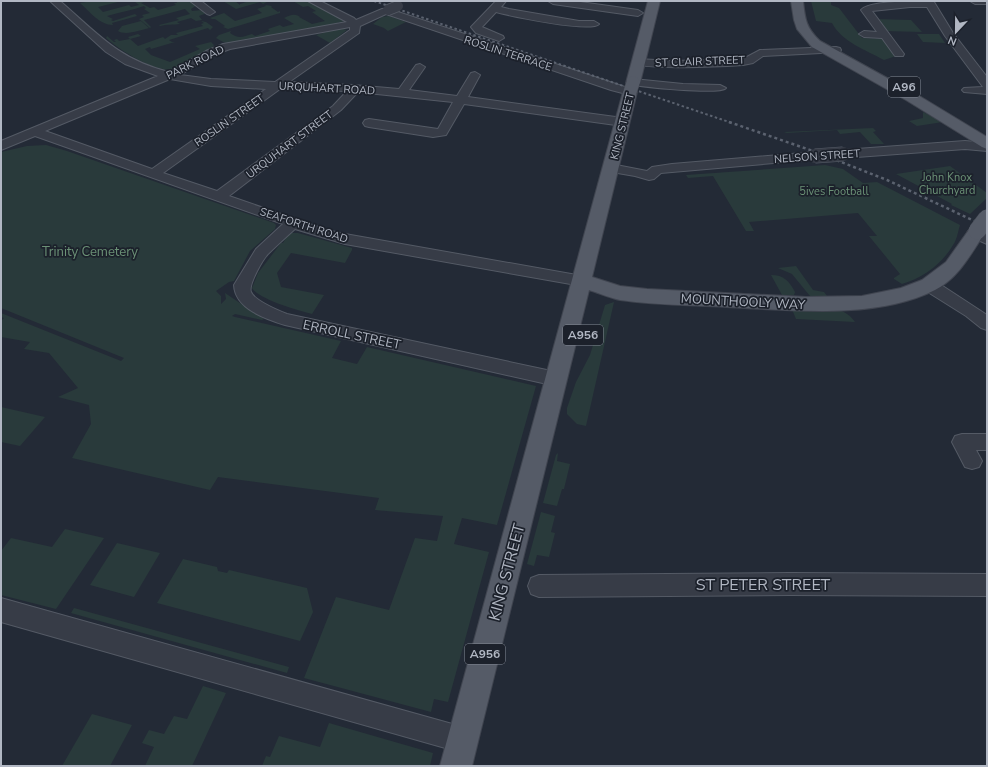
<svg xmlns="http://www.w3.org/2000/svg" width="988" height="767" viewBox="0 0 988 767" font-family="'Nunito Sans',sans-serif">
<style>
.green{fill:#293a3b}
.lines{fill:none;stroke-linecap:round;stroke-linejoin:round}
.minor-casing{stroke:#545a65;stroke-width:2}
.major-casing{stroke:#404550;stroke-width:2}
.minor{fill:#373c47;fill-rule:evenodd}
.major{fill:#555b67;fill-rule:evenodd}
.rail-far1{stroke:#5b626f;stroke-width:2;stroke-dasharray:2.5 2.5;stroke-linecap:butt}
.rail{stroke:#5b626f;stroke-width:2.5;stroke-dasharray:3 3;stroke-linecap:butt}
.minor-bridge-far1-casing{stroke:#545a65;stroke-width:12;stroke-linecap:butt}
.minor-bridge-casing{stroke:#545a65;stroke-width:15;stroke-linecap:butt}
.major-bridge-far1-casing{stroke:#404550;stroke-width:14;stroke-linecap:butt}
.major-bridge-casing{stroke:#404550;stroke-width:18;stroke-linecap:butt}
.minor-bridge-far1{stroke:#373c47;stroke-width:10}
.minor-bridge{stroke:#373c47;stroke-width:14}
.major-bridge-far1{stroke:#555b67;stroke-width:13}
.major-bridge{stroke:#555b67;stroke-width:17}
.labels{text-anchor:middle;stroke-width:3.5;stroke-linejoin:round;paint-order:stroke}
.far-street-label{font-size:11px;fill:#b1b7c3;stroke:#1c212b}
.far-park-label{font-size:11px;fill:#6b9176;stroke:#1c212b}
.shield{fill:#1c212b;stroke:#848a95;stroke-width:1}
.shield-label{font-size:12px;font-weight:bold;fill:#b1b7c3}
.park-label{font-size:13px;fill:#6b9176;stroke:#1c212b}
.street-label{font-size:13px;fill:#b1b7c3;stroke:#1c212b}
.near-street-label{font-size:16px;fill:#b1b7c3;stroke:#1c212b}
</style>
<rect width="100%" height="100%" fill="#232a36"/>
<!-- green -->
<g class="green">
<path d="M92 1H122L98 7 103 12 129 5 131 7 139 5 134 1H147L141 3 150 8 154 7 158 10 176 5 174 3H177L176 1H192L197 5 191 9 192 11 202 10 207 13 199 16 202 20 196 21 191 18 177 22 180 24C173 25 167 24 160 26L159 25 179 20 176 18 190 14 185 9 144 20 151 27 150 28 139 19 144 17 142 15 150 13 144 9 146 8 144 6C133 10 121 12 107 16L113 19 111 20 113 21 135 14 137 16 112 23 113 25C100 25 90 12 80 3Z"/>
<path d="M223 1H235L240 5V4L249 1 267 2 263 4 260 2 236 9Z"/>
<path d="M293 1H309L345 21 294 33 227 43 223 42 216 38 219 35 231 31 230 33C238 39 243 37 252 34L255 36 270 31 268 29 280 25 283 27 294 24 284 18C290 15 295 13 300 17H299L312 24 325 21 312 12 316 11 308 6 303 7Z"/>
<path d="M811 1H831V5L839 8 862 38 883 39 896 56 884 60C866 50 842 42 832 23L816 21Z"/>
<path d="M265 5 272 6 271 7 278 12 280 11V13L228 29 223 27 225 26 215 19H212L210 18 224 13 235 21 262 13 257 9 266 6Z"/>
<path d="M388 16H389L406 22 388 31 384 28 373 24 382 17Z"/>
<path d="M875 19 911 20 922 32 884 31Z"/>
<path d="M141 21 149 28C140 30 126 36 118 31L122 26Z"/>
<path d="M201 21 206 22 213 27 210 30 208 28 169 40 172 42H175L151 49 150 47 145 49 151 55 170 62 200 49 195 46 211 42 214 45 212 48 173 70C150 70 123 52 106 38L107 36 114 42H116L114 40 117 39 119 41 130 39 128 37 138 34 141 36 130 39 138 46 163 37 165 39 171 35H178L176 33 203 26 201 24 204 23Z"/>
<path d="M340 28 347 30 330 43 316 35Z"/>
<path d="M917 34H939L945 43 923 42Z"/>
<path d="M923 112 943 122 917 126 909 121 923 118Z"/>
<path d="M873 128 876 131 873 132 884 144H871L860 132 840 134 837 130 787 133 784 132Z"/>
<path d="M46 145 67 151 274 223 276 225 275 229 250 251 234 281 229 282 216 291 221 296V304L226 299 225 293 264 319 262 320 235 314 232 316 235 317 341 341 332 358 357 364 367 347 536 386 497 525 462 518 454 544 489 552 448 702 434 699 431 712 304 678 336 597 389 610 415 538 437 541 443 516 375 510 379 498 218 477 210 490 72 458 91 424 89 405 58 397 78 388 49 353 24 349 30 342 1 337V321L4 318 1 317V313L121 361 124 358 1 308V152L27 146Z"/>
<path d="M825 165 843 169 863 183 877 182 960 225C958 231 957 240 953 245 942 264 923 278 902 284L894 279V278L900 274 869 236H877L858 213 749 222 754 231H746L713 176 688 178 686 175Z"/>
<path d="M950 166 987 193V198L970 214 951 205 952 204 896 174Z"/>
<path d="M292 233H298L352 248V250L345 263 291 253 277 273 281 287 324 295 312 314C299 311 258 299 252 288L258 273 281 243H283L287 236Z"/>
<path d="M796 266 813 290 824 292 827 296H810L792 274 778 268Z"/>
<path d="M771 275C784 275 789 281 795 292L794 295H782Z"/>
<path d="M614 302 586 426 577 424 567 414V408L576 382 590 355 605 305Z"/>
<path d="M791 307C811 308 843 302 855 322L796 319Z"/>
<path d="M1 407 45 417 20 446 1 442Z"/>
<path d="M558 453 557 461 570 464 564 489H562L557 506 543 503 556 455Z"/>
<path d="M541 512 555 516 551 532 555 533 549 557 537 555 534 566 527 564Z"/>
<path d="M65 529 104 538 56 609 1 595V551L11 538 52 547Z"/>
<path d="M117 543 160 553 134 597 90 585Z"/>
<path d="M183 559 217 567 218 571 227 573 229 570 307 588 313 612 300 641 157 603Z"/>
<path d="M74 608 289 667 287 673 71 613Z"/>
<path d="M203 686 226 693 192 766H145L154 747 142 743 149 730 164 734 174 716 187 719Z"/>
<path d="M92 714 132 725 110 766H62Z"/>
<path d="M329 723 433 753 430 766H262L266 756 270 757 279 736 320 747Z"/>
</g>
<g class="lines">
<!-- minor casing -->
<g class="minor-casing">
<g id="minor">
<path d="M50 1H60C97 33 119 60 169 72L206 51 223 44 347 22 308 1H320L354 18 356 20 382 9 391 8 392 10 634 90 636 92 634 94 630 95 611 90 386 14 360 26 359 33 289 82 353 85 399 89 416 65 420 64 425 67 409 90 457 96 471 73 475 72 480 75 468 97 623 118 627 119 629 122 627 125 623 126 464 104 446 135 433 137 369 127 365 126 363 123 365 120 369 119 438 129 453 102 358 92 341 110 229 196 327 230 345 234 588 277 590 281 588 285 582 286 345 244 295 229C286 237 277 245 268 254 263 259 248 285 251 292 255 301 277 310 287 314L556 372 562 374 565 379 562 384 556 386 285 325C266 319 235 309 234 285L256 249 283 224 35 136 1 150V141L158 76 125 64 106 52ZM350 27V30L275 82 211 79 180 75 214 55 230 49ZM170 79 211 86 266 89 152 169 45 131ZM280 89 347 91 333 106 217 191 163 173Z"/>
<path d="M190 1H201L215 12 210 15 207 14Z"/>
<path d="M496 1H506L501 7 509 9 579 21H594L599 24C591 33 510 16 496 12L482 27 503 36 504 38 499 41 476 33 471 27Z"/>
<path d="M548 1H573L638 10 643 13 638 16 553 4Z"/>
<path d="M910 1 934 2 953 33 987 77V94L964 92 962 90 964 88 983 87 945 36 927 7H910L872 11 904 54 903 56H895L882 38 864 37 859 34 864 31 877 32 861 10C869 2 898 2 910 1Z"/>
<path d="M970 1H987V4H975Z"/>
<path d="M836 47 840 48 841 50 840 52 763 56 753 63 743 65C727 66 640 71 633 62L638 59 673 61 743 59 760 50Z"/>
<path d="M633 79 683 84 720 85 726 88C720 95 641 87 629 84L627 82 629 80Z"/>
<path d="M965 141 987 143V151L965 149 843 158 838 157 837 154 838 151 843 150Z"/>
<path d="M815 152 820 153 821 156 820 159 672 172 661 173 654 179 649 180 635 176 606 171 604 168 606 165 611 164 647 171 652 167 672 164Z"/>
<path d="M974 228 987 233V244L969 236 967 233 969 230Z"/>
<path d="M929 280 935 281 987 315V330L981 328 966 316 923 289 921 285 923 281Z"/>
<path d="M962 434H987V450H976L982 461 979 467 972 469 965 467 952 442 955 436Z"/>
<path d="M790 573 987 574V596L790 595 539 597 531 594 528 586 531 578 539 575Z"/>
<path d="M1 598 463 727 472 731 476 740 472 749 463 753 1 622Z"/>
</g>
</g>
<!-- major casing -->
<g class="major-casing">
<g id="major">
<path d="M648 1H660L640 83 638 86H628L626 83Z"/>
<path d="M791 1H803C805 19 806 28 820 41L916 94 987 137V149L982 147 906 100 812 47 797 29 794 20Z"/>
<path d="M630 88 635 89 637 92 592 277 620 286 647 289 806 297 862 296 901 288 922 280 946 262 971 227 977 225 983 227 986 231C972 252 959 278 935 290 875 320 791 310 726 307 691 305 655 305 620 300 610 298 599 293 589 290L472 766H440L623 92 625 89Z"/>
</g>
</g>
<!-- minor -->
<use href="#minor" class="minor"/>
<!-- major -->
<use href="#major" class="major"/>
<!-- rail-far1 -->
<path class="rail-far1" d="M374 1 732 123"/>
<!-- rail -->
<path class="rail" d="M729 122 813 151 887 180 987 227"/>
<!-- minor-bridge-far1 casing -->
<g class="minor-bridge-far1-casing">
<path id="minor-bridge-far1" d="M388 10 398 6"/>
</g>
<!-- minor-bridge casing -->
<g class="minor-bridge-casing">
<path id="minor-bridge" d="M815 156 843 154"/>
</g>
<!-- major-bridge-far1 casing -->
<g class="major-bridge-far1-casing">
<path id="major-bridge-far1" d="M630 92 633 83"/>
</g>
<!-- major-bridge casing -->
<g class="major-bridge-casing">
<path id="major-bridge" d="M977 231 987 218"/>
</g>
<!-- minor-bridge-far1 -->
<use href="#minor-bridge-far1" class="minor-bridge-far1"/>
<!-- minor-bridge -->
<use href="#minor-bridge" class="minor-bridge"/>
<!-- major-bridge-far1 -->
<use href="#major-bridge-far1" class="major-bridge-far1"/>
<!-- major-bridge -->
<use href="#major-bridge" class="major-bridge"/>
</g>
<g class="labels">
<!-- far-street labels -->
<g class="far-street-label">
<text transform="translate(508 53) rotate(18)" y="4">ROSLIN TERRACE</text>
<text transform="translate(700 61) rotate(-2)" y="4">ST CLAIR STREET</text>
<text transform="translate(195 62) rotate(-26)" y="4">PARK ROAD</text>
<text transform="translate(327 88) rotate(3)" y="4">URQUHART ROAD</text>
<text transform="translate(229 120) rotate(-35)" y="4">ROSLIN STREET</text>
<text transform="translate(622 126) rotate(-76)" y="4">KING STREET</text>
<text transform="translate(289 144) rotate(-37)" y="4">URQUHART STREET</text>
<text transform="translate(817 156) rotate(-4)" y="4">NELSON STREET</text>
<text transform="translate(304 225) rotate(18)" y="4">SEAFORTH ROAD</text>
</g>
<!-- far-park labels -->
<g class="far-park-label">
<text x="947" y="181">John Knox<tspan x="947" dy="13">Churchyard</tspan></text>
<text x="834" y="195">5ives Football</text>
</g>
<!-- shield labels -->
<g class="shield">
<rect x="888" y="77" width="32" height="20" rx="3"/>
<rect x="563" y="325" width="40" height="20" rx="3"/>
<rect x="465" y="644" width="40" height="20" rx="3"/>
</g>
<g class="shield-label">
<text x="904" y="91">A96</text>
<text x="583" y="339">A956</text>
<text x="485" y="658">A956</text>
</g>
<!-- park labels -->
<g class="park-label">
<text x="90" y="256">Trinity Cemetery</text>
</g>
<!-- street labels -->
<g class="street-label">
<text transform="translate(743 301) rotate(3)" y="5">MOUNTHOOLY WAY</text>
<text transform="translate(352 334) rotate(12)" y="5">ERROLL STREET</text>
</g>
<!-- near-street labels -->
<g class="near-street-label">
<text transform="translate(506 572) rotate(-75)" y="6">KING STREET</text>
<text x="763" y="590">ST PETER STREET</text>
</g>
</g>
<!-- border -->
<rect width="988" height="767" fill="none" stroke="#b1b7c3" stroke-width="4"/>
<!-- north arrow -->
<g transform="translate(956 32) rotate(202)" stroke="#1c212b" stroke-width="3" paint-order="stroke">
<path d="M0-3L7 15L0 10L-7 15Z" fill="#b1b7c3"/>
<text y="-6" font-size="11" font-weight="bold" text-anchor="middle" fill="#b1b7c3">N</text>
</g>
</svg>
